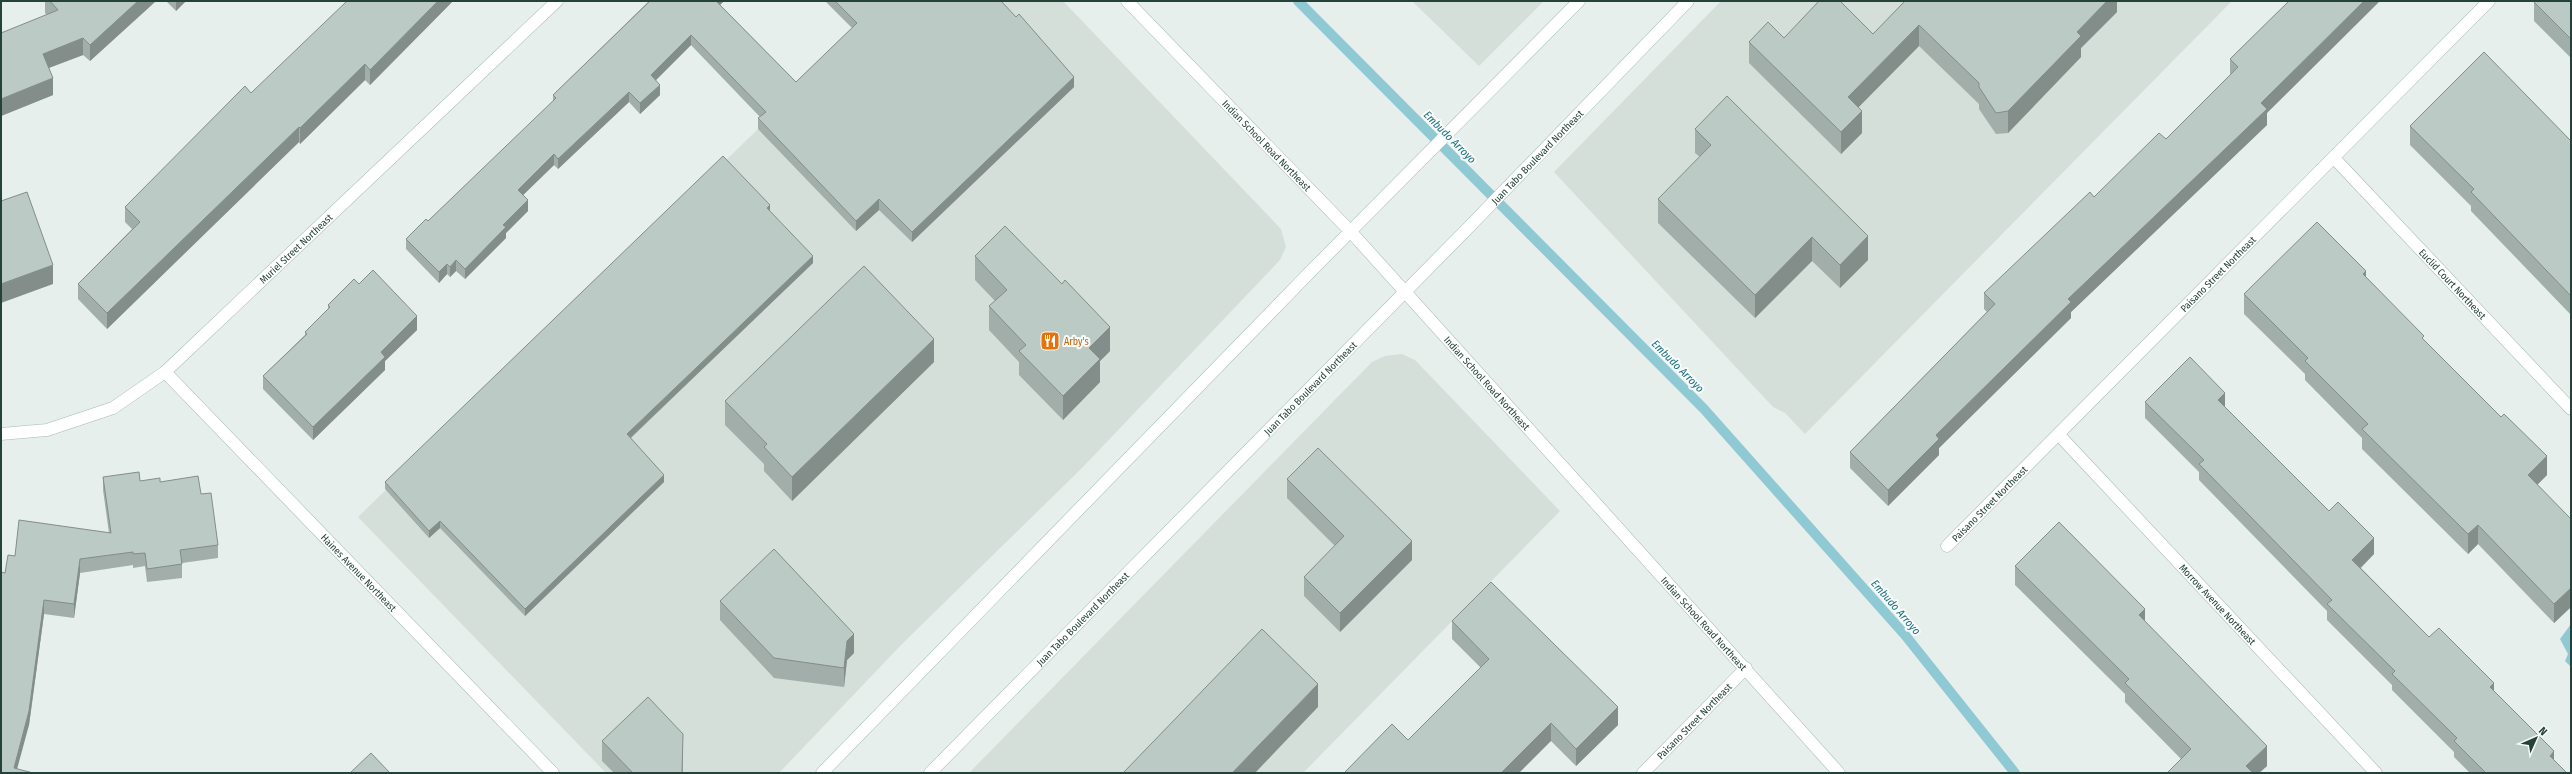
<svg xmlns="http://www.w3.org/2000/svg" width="2572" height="774" viewBox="0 0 2572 774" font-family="'Fira Sans Condensed',sans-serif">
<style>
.built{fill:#d4dfda}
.water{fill:#8ec9d4}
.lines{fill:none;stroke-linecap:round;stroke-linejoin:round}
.stream{stroke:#8ec9d4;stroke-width:10}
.minor-casing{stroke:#a8b8b2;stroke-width:13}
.tertiary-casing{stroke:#a8b8b2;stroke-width:13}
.secondary-casing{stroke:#a4bbb3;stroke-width:13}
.minor{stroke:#fff;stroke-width:12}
.tertiary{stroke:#fff;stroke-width:12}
.secondary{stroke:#fff;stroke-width:12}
.wall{fill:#a1aea9}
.shaded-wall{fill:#838d89}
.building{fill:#bbcac4;stroke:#838d89}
.labels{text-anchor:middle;stroke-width:4;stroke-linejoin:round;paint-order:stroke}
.street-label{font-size:10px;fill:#24423a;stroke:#f7fbf9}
.food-label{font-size:10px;fill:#c56008;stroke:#f7fbf9;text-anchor:start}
.water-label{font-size:11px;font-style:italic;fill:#1c6f80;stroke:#f7fbf9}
</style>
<rect width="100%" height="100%" fill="#e6efeb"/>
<!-- built -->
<g class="built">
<path d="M890 1H1063L1281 229 1286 247 1280 260 1082 468 902 644 779 773H606L358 517Z"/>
<path d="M1412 1H1544L1479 66Z"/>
<path d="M1721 1H2232L1805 434 1785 413 1773 407 1554 172Z"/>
<path d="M1402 354 1415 360 1560 511 1303 773H969L1372 362 1385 356Z"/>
</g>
<!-- water -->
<path class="water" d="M2571 624V667L2565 661 2568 654 2560 639Z"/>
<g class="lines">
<!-- stream -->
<path class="stream" d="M1298 1 1704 409 1905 635 2015 773"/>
<!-- minor casing -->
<g class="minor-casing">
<g id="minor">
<path id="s1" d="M2334 158 2571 409"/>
<path id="s2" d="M165 372 553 773"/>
<path id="s3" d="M1 434 47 430 113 408 165 372 557 1"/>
<path id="s4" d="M2059 435 2376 773"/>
<path id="s5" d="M1947 546 2489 1"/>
<path id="s6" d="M1643 773 1746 668"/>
</g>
</g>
<!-- tertiary casing -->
<g class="tertiary-casing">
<g id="tertiary">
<path id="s7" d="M1127 1 1351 232 1839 773"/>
</g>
</g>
<!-- secondary casing -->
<g class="secondary-casing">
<g id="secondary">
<path d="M822 773 1312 270 1579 1"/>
<path id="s8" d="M930 773 1470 226 1688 1"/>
</g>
</g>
<!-- minor -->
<use href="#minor" class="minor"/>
<!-- tertiary -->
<use href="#tertiary" class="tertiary"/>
<!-- secondary -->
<use href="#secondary" class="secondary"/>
</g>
<!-- wall -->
<g class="wall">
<path d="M45 1H156L90 61 83 55 49 68 53 95 1 116 47 15 45 13Z"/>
<path d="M166 1H186L176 11Z"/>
<path d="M453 1 370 85 365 80 300 144 299 142 107 329 78 299V284L132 229 125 222V207L251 93Z"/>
<path d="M649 1H724L720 5 796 82 852 28 825 1H1001L1074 87 912 242 879 210 856 231 758 129V118L760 117 691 45 656 80 660 95 640 114 629 102 558 169 554 165 523 195 528 211 506 233V238L465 279 456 271 450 277 447 274 439 283 406 249V239L428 221 553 102V95Z"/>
<path d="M1905 1H2117V12L2081 48V57L2008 133 1996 134 1979 109V104L1919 46 1858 107 1862 133 1841 154 1749 63V42L1873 34Z"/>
<path d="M2289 1 2267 113V125L2071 312V318L1939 448V455L1888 506 1850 468V452L1987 312 1984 309V293L2094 197 2166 139 2230 75V59Z"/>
<path d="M2571 1V58L2534 21V2Z"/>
<path d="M2410 126 2571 141V315L2471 211V206L2410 145Z"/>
<path d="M1695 129 1868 260 1840 288 1812 261 1755 318 1658 223V199L1700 157 1695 153Z"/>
<path d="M770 211 813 263 631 438 664 482 525 616 440 528 429 538 385 489V482Z"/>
<path d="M975 256 1110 351 1100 361V382L1063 420 1019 375V362L989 330V306L995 301 975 280Z"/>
<path d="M2366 277 2424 341 2547 475 2537 485 2571 519V607L2554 623 2478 544 2468 554 2362 449V438L2305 380V374L2244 314V294Z"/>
<path d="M359 284 417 330 385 361V370L313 440 263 389V376L305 335V332L328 309V305Z"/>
<path d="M934 362 792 501 764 471V464L725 425V401Z"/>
<path d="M2145 402 2225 407 2329 511 2374 554 2361 568 2429 637 2494 691 2554 760 2567 773H2470L2454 757V752L2392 690V685L2327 620V611L2199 480V472L2145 418Z"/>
<path d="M103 477 140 481 160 482 201 494 218 545V558L182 563V578L147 582 145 566 133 568V565L80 573 74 618 44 614 29 725 1 773 5 573 15 556 109 533 103 490Z"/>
<path d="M1287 479 1412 560 1340 632 1304 596V577L1335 546 1287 498Z"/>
<path d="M2015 566 2145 621 2267 766 2259 773H2168L2181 759 2125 702V694L2015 585Z"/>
<path d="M720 601 854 653 847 660 844 687 774 678 720 620Z"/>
<path d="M1452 621 1618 725 1576 766 1551 741 1408 740 1481 668 1452 639Z"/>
<path d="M602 741 683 753V773H614L602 761Z"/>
</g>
<!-- shaded-wall -->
<g class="shaded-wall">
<path d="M138 1H156L90 61V45Z"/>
<path d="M176 1H186L176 11Z"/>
<path d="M438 1H453L370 85V70Z"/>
<path d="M715 1H724L715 10Z"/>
<path d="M2107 1H2117V12L2081 48V57L2008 133V111L2077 32Z"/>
<path d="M2364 1H2380L2267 113V125L2071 312V318L1939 448V455L1888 506V490L1936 435 2068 299 2261 103Z"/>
<path d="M1919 25V46L1848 118V97Z"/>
<path d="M691 35V45L651 85V75Z"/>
<path d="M83 38V55L43 70V54Z"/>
<path d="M365 64V80L300 144V128Z"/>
<path d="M1074 77V87L912 242V232Z"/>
<path d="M53 78V95L1 116V99Z"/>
<path d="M660 85V95L640 114V103Z"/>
<path d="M629 92V102L558 169V159Z"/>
<path d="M1862 111V133L1841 154V132Z"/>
<path d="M299 127V142L107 329V313Z"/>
<path d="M554 154V165L518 200V190Z"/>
<path d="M879 199V210L856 231V221Z"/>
<path d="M528 200V211L506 233V238L465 279V269L503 225Z"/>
<path d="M770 205V212L767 208Z"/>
<path d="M1868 236V260L1840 288V265Z"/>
<path d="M1812 237V261L1755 318V295Z"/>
<path d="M813 256V263L627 441V434Z"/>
<path d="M456 260V271L450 277V267Z"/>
<path d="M447 264V274L439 283V272Z"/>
<path d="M53 265V284L1 303V284Z"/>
<path d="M2366 271V291L2363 274Z"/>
<path d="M417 316V330L385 361V370L313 440V427L381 352Z"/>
<path d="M1110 327V351L1100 361V382L1063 420V396L1089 348Z"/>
<path d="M934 339V362L792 501V477Z"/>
<path d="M2225 393V409L2218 400Z"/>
<path d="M2547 456V475L2528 494V475Z"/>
<path d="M664 475V482L525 616V609Z"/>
<path d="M440 521V528L429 538V531Z"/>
<path d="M2478 525V544L2468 554V534Z"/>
<path d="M2374 538V554L2352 576V560Z"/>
<path d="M1412 541V560L1340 632V613Z"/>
<path d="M80 559V573L74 618V604Z"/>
<path d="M2571 588V607L2554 623V604Z"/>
<path d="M44 600V614L29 725 16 773 14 768Z"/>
<path d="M2145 609V628L2139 615Z"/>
<path d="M854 634V653L847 660 844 687V668L847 641Z"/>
<path d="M2494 683V699L2490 687Z"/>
<path d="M1318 684V707L1255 773H1232Z"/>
<path d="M1618 707V725L1576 766V749Z"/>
<path d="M1551 723V741L1519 773H1501Z"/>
<path d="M2267 746V766L2259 773H2246V766Z"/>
<path d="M2554 751V768L2550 756Z"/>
</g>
<!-- building -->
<g class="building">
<path d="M50 1H138L90 45 83 38 43 54 53 78 1 99V33L58 10Z"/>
<path d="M347 1H438L370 70 365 64 300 128 299 127 107 313 78 284 140 222 125 207 245 86 251 93Z"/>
<path d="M650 1H716L796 82 857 23 835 1H1001L1016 17 1019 14 1074 77 912 232 879 199 856 221 758 118 766 112 691 35 651 75 660 85 640 103 629 92 558 159 554 154 518 190 528 200 503 225 506 227 465 269 456 260 450 267 447 264 439 272 406 239 426 219 428 221 556 98 553 95Z"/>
<path d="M1819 1H1840L1873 34 1905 1H2107L2077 32 2081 36 2008 111 1996 113 1979 87V83L1919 25 1848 97 1862 111 1841 132 1749 42 1768 22 1784 38Z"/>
<path d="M2289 1H2364L2261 103 2267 109 2068 299 2071 302 1936 435 1939 439 1888 490 1850 452 1995 304 1984 293 2090 192 2094 197 2159 133 2166 139 2238 67 2230 59Z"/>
<path d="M2534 1H2571V39L2534 2Z"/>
<path d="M2484 52 2571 141V296L2471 192 2474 189 2410 126Z"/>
<path d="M1727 96 1868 236 1840 265 1812 237 1755 295 1658 199 1711 145 1695 129Z"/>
<path d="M723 156 770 205 767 208 813 256 627 434 664 475 525 609 440 521 429 531 385 482Z"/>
<path d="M27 192 53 265 1 284V201Z"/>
<path d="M2317 222 2366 271 2363 274 2424 336 2422 338 2501 417 2504 414 2547 456 2528 475 2571 519V588L2554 604 2478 525 2468 534 2362 429 2368 424 2305 361 2308 358 2244 294Z"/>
<path d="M1005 226 1062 284 1065 280 1110 327 1089 348 1100 359 1063 396 1019 351 1026 345 989 306 1007 290 975 256Z"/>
<path d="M864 266 934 339 792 477 764 447 767 444 725 401Z"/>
<path d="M373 270 417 316 381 352 385 357 313 427 263 376 307 334 305 332 330 307 328 305 354 279 359 284Z"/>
<path d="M2190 357 2225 393 2218 400 2329 511 2338 502 2374 538 2352 560 2429 637 2439 628 2494 683 2490 687 2554 751 2550 756 2567 773H2486L2454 741 2457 738 2392 674 2395 671 2327 604 2332 600 2199 464 2204 460 2145 402Z"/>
<path d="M1318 448 1412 541 1340 613 1304 577 1344 536 1287 479Z"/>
<path d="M139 472 140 481 160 478V482L198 476 201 494 211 493 218 545 180 550 182 564 147 569 145 553 133 554V552L80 559 74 604 44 600 29 711 14 768 33 773H1V572L5 573 8 555 15 556 19 520 111 533 103 477Z"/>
<path d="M2059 522 2145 609 2139 615 2267 746 2246 766 2253 773H2169L2168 772 2191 749 2125 683 2129 679 2015 566Z"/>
<path d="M774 549 854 634 847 641 844 668 774 658 720 601Z"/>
<path d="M1491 582 1618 707 1576 749 1551 723 1501 773H1344L1392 724 1408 740 1489 659 1452 621Z"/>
<path d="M1262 629 1318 684 1232 773H1123Z"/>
<path d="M648 697 683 734 682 773H633L602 741Z"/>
<path d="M371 753 390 773H350Z"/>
</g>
<!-- icons -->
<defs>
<g id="restaurant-square" transform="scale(1)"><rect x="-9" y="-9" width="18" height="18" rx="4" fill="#e8710a" stroke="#f7fbf9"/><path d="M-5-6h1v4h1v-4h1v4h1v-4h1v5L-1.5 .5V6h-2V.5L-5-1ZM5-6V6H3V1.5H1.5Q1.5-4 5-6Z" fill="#fff"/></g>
</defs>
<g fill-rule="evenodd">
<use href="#restaurant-square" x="1050" y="341"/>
</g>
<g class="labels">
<!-- street labels -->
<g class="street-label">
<text dy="4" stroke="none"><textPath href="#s7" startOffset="201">Indian School Road Northeast</textPath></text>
<text dy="4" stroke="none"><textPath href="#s8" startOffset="865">Juan Tabo Boulevard Northeast</textPath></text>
<text dy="4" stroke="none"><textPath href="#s3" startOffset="359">Muriel Street Northeast</textPath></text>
<text dy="4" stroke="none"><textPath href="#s5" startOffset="384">Paisano Street Northeast</textPath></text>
<text dy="4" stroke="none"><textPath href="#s1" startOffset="173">Euclid Court Northeast</textPath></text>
<text dy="4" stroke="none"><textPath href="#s7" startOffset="525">Indian School Road Northeast</textPath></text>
<text dy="4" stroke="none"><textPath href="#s8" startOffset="541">Juan Tabo Boulevard Northeast</textPath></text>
<text dy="4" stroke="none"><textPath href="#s5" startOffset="60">Paisano Street Northeast</textPath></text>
<text dy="4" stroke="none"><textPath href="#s2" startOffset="279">Haines Avenue Northeast</textPath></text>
<text dy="4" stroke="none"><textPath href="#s4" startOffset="232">Morrow Avenue Northeast</textPath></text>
<text dy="4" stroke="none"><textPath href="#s8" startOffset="217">Juan Tabo Boulevard Northeast</textPath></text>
<text dy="4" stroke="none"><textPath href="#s7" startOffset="849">Indian School Road Northeast</textPath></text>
<text dy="4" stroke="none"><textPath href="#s6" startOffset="73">Paisano Street Northeast</textPath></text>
</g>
<!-- food labels -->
<g class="food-label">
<text x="1064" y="345">Arby's</text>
</g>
<!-- water labels -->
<g class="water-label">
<text transform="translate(1450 137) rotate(45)" y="4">Embudo Arroyo</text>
<text transform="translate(1678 366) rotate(45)" y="4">Embudo Arroyo</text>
<text transform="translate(1896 607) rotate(49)" y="4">Embudo Arroyo</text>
</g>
</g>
<!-- border -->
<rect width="2572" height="774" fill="none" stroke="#24423a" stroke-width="4"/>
<!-- north arrow -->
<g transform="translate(2536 738) rotate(45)" stroke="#f7fbf9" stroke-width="3" paint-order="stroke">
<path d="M0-3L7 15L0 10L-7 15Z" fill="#24423a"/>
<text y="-6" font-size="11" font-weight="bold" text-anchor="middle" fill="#24423a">N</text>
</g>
</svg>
